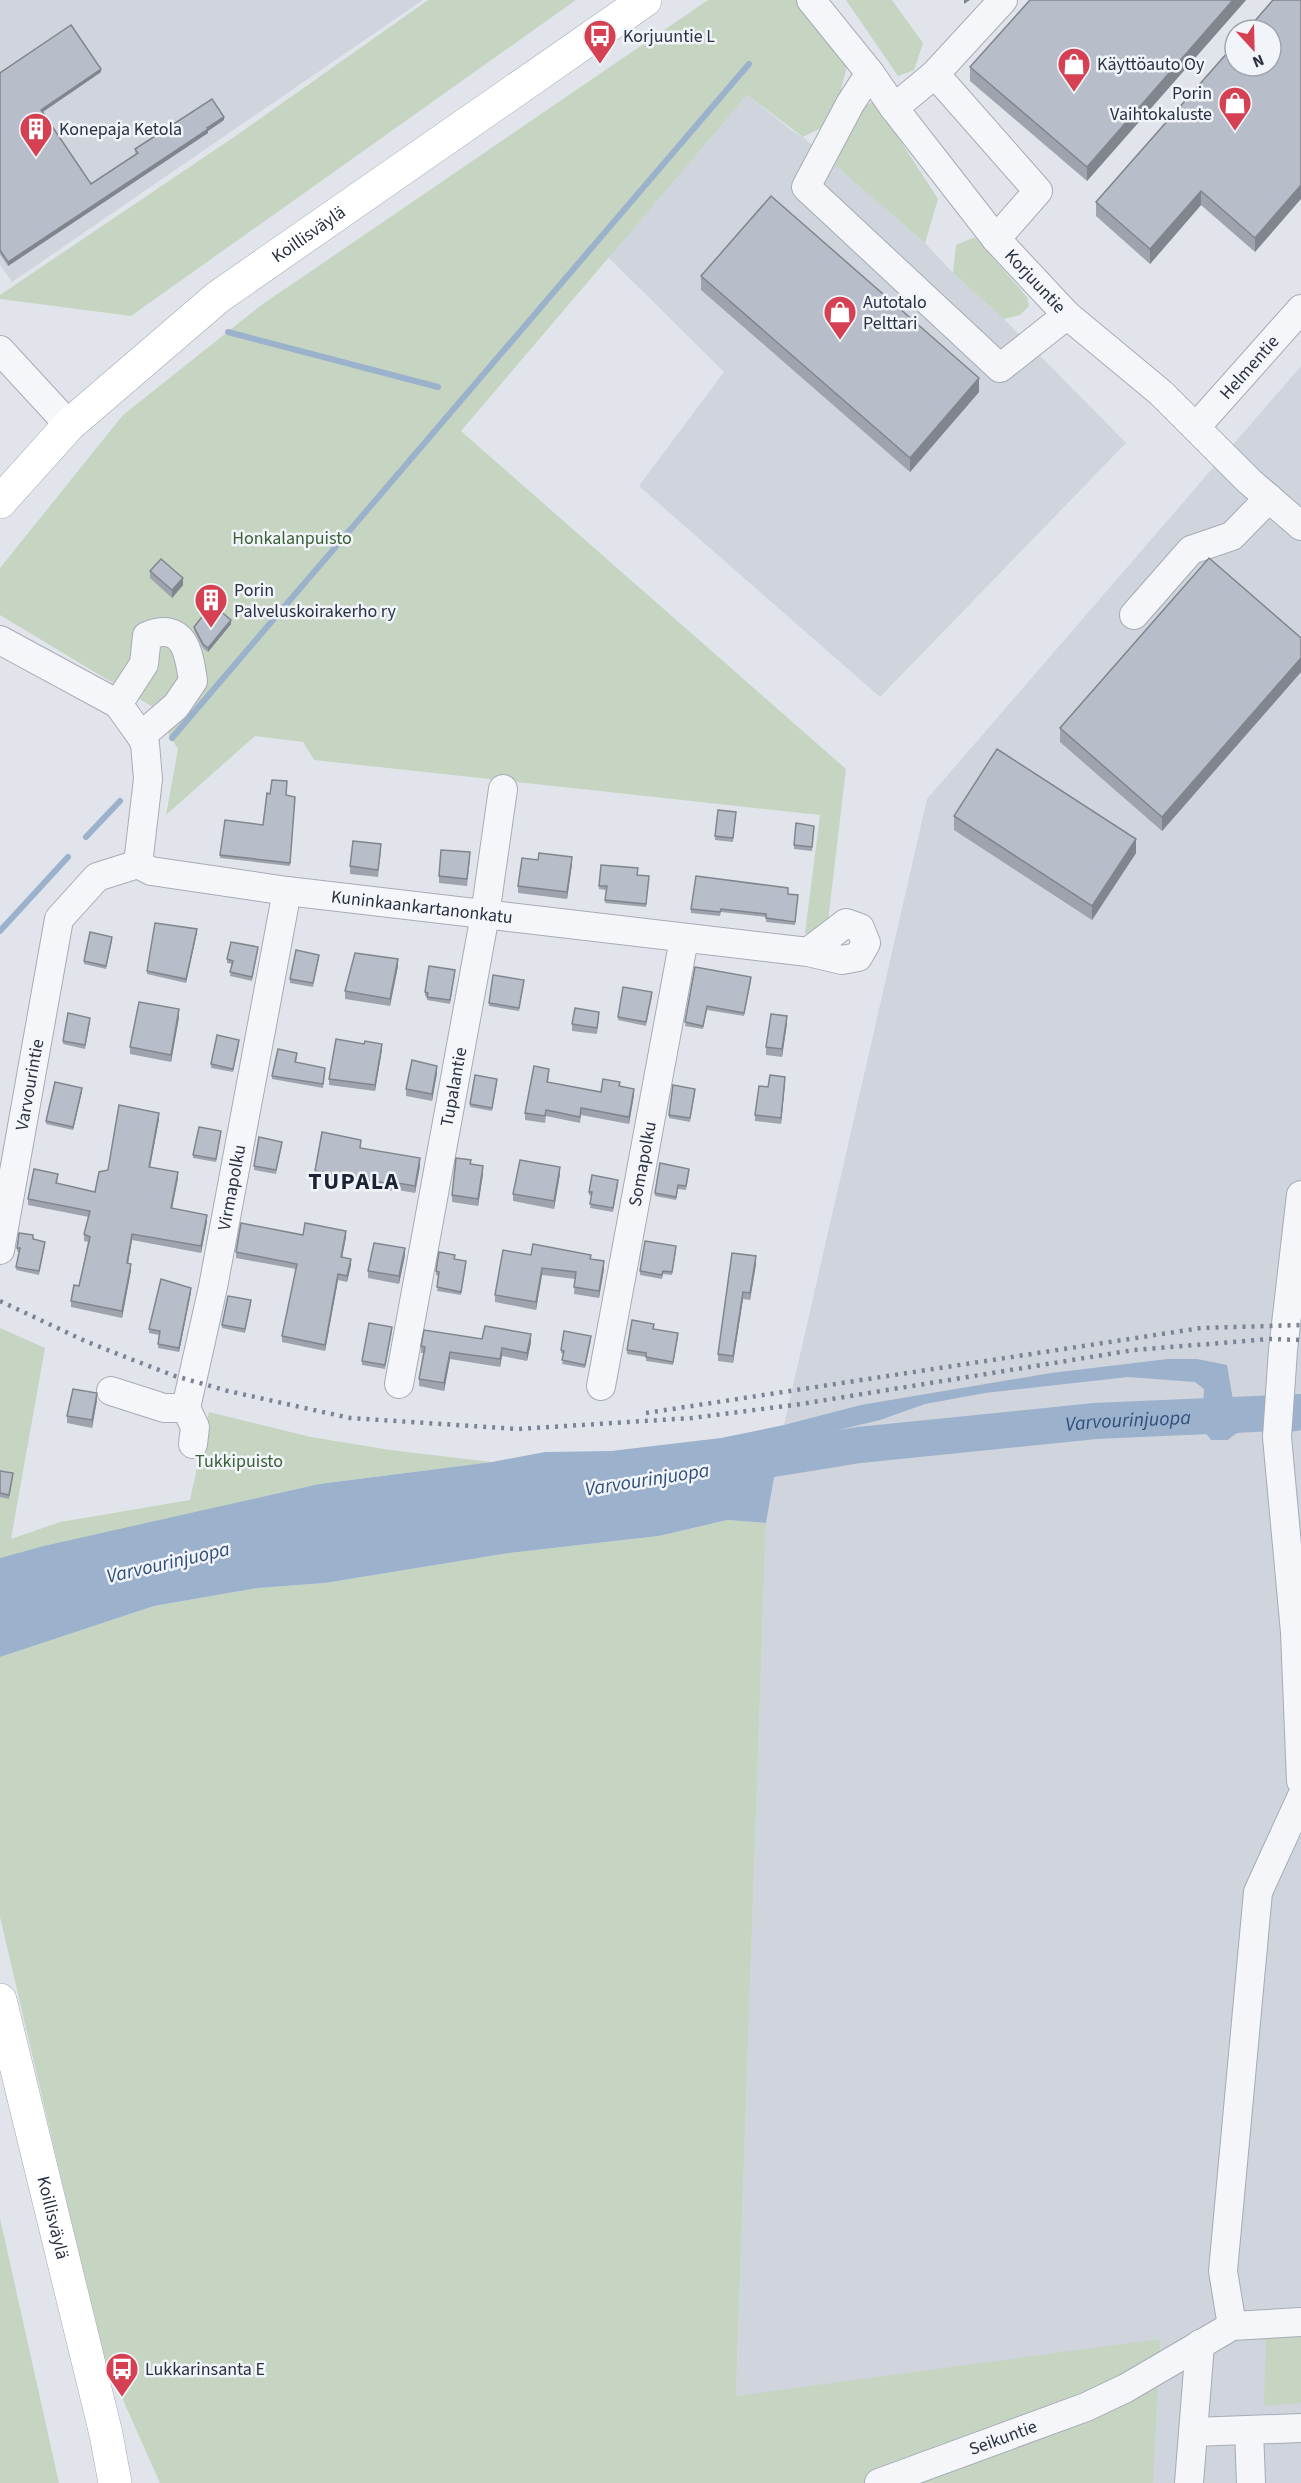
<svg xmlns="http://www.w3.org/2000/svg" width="1301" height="2483" viewBox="0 0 1301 2483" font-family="'Source Sans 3',sans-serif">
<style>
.built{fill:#cfd4dd}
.green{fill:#c6d5c2}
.water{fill:#9bb1cc}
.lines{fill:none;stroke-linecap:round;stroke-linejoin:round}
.stream{stroke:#9bb1cc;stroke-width:6}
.river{stroke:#9bb1cc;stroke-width:36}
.minor-casing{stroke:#a6abb6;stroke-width:30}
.major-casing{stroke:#a0a8b7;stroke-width:34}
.minor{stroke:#f4f6f9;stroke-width:28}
.major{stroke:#fff;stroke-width:33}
.rail{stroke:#7a8395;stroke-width:4.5;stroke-dasharray:3 6;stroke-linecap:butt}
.wall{fill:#9ea3ad}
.shaded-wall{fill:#81858d}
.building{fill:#b8bec9;stroke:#81858d;stroke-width:1.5}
.labels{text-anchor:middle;stroke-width:5;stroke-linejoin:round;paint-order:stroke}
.poi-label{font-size:18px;fill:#293144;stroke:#f1f4f8;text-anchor:start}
.street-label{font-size:18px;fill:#293144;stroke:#f1f4f8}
.park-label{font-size:18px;fill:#3c6035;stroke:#f1f4f8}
.water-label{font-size:20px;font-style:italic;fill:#304f7a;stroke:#f1f4f8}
.district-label{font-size:24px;font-weight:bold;letter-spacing:1.5px;fill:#1b2334;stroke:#f1f4f8}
</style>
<rect width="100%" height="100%" fill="#e1e5eb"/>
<!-- built -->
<g class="built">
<path d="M0 0H423L12 282 0 265Z"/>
<path d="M747 95 791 130 803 137 925 243 953 273 1004 319 1126 443 880 697 639 486 724 372 608 257Z"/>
<path d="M1301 366V2483H743L736 2396 766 1523 784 1425 927 799Z"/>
</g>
<!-- green -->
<g class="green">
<path d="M428 0H576L131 316 0 299V295L234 137Z"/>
<path d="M708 0H798L849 57 840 94 821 128 803 137 747 95 461 431 846 769 826 938 805 933 820 815 314 760 303 742 255 736 166 815 178 749 151 706 0 615V568L123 415 260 306Z"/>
<path d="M846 0H892L923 43 914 70 898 76Z"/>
<path d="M874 100 938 199 925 243 835 165 856 113Z"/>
<path d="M975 237 1027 297 1029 306 1020 315 1004 319 953 273 956 245Z"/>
<path d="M0 1328 45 1348 11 1539 60 1522 190 1500 209 1412 311 1437 390 1450 492 1462 319 1484 0 1558Z"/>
<path d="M727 1520 766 1523 736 2396 1160 2339 1153 2483H160L102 2353 0 1917V1657L154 1606 258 1588 325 1583 509 1553 659 1536Z"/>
<path d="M0 2218 59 2483H0Z"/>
<path d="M1301 2323V2403L1264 2406 1266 2331Z"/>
</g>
<!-- water -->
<path class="water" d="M1168 1359H1197L1227 1365 1233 1400 1301 1401V1430C1277 1437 1248 1419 1228 1440H1211L1202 1428 1204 1389 1195 1382 1128 1377 985 1393 925 1404 880 1420 780 1444 766 1523 727 1520 659 1536 509 1553 325 1583 258 1588 154 1606 0 1657V1558L44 1546 319 1484 492 1462 545 1452 611 1451 721 1438 784 1425 861 1405 1051 1373Z"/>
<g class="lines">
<!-- stream -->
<g class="stream">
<path d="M228 332 438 387"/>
<path d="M172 738 749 64"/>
<path d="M86 837 120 801"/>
<path d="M0 931 68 857"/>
</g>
<!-- river -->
<path class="river" id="s1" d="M729 1466 859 1445 1095 1421 1301 1412"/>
<!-- minor casing -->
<g class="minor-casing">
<g id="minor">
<path id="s2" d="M811 0 870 73 894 108 996 239 1067 315 1161 393 1249 481 1301 526"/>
<path d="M870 73 850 104 806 187 1000 368 1067 315"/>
<path d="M935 74 1003 0"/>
<path d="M894 108 935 74 1038 191 996 239"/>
<path d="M0 350 69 425"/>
<path id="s3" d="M1196 427 1301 309"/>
<path d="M1134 615 1191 550 1232 536 1269 498"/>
<path d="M0 640 118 704 141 736 145 744 148 779 138 864"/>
<path d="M118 704 144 664 147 636C184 621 189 652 193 681L176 706 141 736"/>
<path d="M1301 1195 1283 1350 1277 1437 1295 1632 1301 1781"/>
<path id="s4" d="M0 1250 59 919 97 877 138 864 151 871 287 891 808 952 846 923 860 928 866 943 858 957 842 960 808 952"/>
<path id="s5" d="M399 1384 485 915 503 789"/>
<path id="s6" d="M601 1386 684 939"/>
<path id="s7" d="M111 1391 164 1408H186L213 1287 287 891"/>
<path d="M186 1408 195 1427 193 1444"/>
<path d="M1232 2326 1223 2271 1258 1892 1301 1798"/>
<path d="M1249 2430 1251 2483"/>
<path d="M1194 2432 1301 2428"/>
<path id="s8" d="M879 2483 1086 2407 1126 2388 1232 2326 1301 2322"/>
<path d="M1189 2483 1200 2344"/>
</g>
</g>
<!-- major casing -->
<g class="major-casing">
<g id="major">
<path id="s9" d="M0 502 69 425 218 297 645 0"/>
<path id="s10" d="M0 2000 106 2434 115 2483"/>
</g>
</g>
<!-- minor -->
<use href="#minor" class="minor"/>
<!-- major -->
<use href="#major" class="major"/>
<!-- rail -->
<g class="rail">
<path d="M0 1301 85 1341 133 1360 175 1376 228 1391 350 1418 518 1429 692 1418 801 1404 1134 1350 1270 1339 1301 1340"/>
<path d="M646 1413 1201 1328 1301 1325"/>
</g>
</g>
<!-- wall -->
<g class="wall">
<path d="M1030 0H1246L1087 181 970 81V67Z"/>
<path d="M1273 0 1255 252 1201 205 1150 264 1096 216V202Z"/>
<path d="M101 72 43 112 91 184 136 154 135 152V149L224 120 208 131V133L8 266 0 254V73Z"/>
<path d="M701 276 979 392 910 472 701 290Z"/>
<path d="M150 571 183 585 172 598 150 578Z"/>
<path d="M214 613 231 624 208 652 203 648 194 630V627Z"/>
<path d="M1301 638V672L1162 831 1060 742V728Z"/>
<path d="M286 796 295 797 290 866 220 858V855L263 825Z"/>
<path d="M736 812 733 842 715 840V836Z"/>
<path d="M954 816 1136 853 1092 920 954 830Z"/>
<path d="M814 829 812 851 794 849V845Z"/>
<path d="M381 851 378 877 350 874V866Z"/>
<path d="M470 859 467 886 439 883V876Z"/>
<path d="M572 864 567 899 518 893V886Z"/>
<path d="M601 865 637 875 649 880 646 907 605 903 606 890 599 889Z"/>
<path d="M788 894 798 895 795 925 766 922V917L721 912 720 916 691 913V909Z"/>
<path d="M197 932 186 983 147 974V971Z"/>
<path d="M112 941 106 969 84 964V961Z"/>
<path d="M258 951 252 981 230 976 232 964 227 963V959Z"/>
<path d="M319 958 313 987 290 983V979Z"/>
<path d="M398 966 390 1006 345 999V991Z"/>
<path d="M695 967 751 981 744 1016 707 1010 703 1029 685 1026Z"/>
<path d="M455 973 450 1004 427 1000V996H425V992Z"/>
<path d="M524 983 519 1011 489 1006V1003Z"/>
<path d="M652 996 646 1026 618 1020V1017Z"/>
<path d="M179 1017 171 1062 130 1054V1047Z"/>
<path d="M599 1018 597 1034 572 1031V1024Z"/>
<path d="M90 1022 85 1049 63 1044V1041Z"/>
<path d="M787 1023 782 1057 766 1055V1047Z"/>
<path d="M239 1044 233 1072 211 1068V1064Z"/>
<path d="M382 1049 375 1091 329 1085V1079Z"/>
<path d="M297 1056 296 1062 325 1072 323 1088 272 1079V1076Z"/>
<path d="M437 1073 432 1101 406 1096V1089Z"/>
<path d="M549 1076 548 1082 601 1092 620 1086 634 1095 629 1124 581 1115 580 1123 546 1116 545 1123 525 1120V1113Z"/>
<path d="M497 1082 492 1111 470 1107V1104Z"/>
<path d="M785 1083 781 1124 755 1121V1115L768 1087Z"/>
<path d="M82 1091 73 1130 46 1124V1121Z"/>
<path d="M695 1093 690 1122 669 1118V1115Z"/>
<path d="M159 1119 150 1167 178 1178 172 1208 207 1221 201 1253 132 1240 128 1263 131 1270 122 1318 71 1307V1301L79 1286 88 1242 84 1241V1234L89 1217 28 1205V1199L58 1180 57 1183 95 1192 108 1170Z"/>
<path d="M221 1134 216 1162 193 1158V1155Z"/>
<path d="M282 1145 276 1174 254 1170V1166Z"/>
<path d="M361 1148 420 1166 415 1193 392 1189 391 1191 315 1178V1171Z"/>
<path d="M471 1164 483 1174 478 1206 452 1202V1195Z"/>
<path d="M689 1173 686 1190 678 1189 676 1200 655 1196V1193Z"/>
<path d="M560 1174 554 1209 513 1201V1194Z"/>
<path d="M618 1184 613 1212 590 1208 592 1196 589 1195V1192Z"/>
<path d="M303 1235 346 1237 342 1257 351 1265 347 1282 338 1280 325 1351 282 1342V1336L296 1269 236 1258V1252Z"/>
<path d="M33 1239 45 1245 39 1275 16 1270 19 1252 17 1251V1248Z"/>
<path d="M676 1250 672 1275 663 1274 662 1279 640 1275V1271Z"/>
<path d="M732 1253 756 1264 750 1300 743 1299 733 1363 718 1361V1354Z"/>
<path d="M405 1255 399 1284 368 1278V1271Z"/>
<path d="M531 1255 591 1259 604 1269 599 1298 574 1294 575 1279 542 1275 536 1310 495 1302V1295Z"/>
<path d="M455 1259 466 1265 461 1295 437 1291 439 1276 436 1275V1271Z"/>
<path d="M191 1292 179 1352 158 1348 159 1335 149 1333V1329Z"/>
<path d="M251 1304 245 1333 222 1328V1325Z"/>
<path d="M654 1329 678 1337 673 1365 646 1361V1357L627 1354V1350Z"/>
<path d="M392 1331 385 1369 362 1365V1361Z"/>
<path d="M482 1339 531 1342 527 1361 502 1356 500 1367 450 1359 444 1391 419 1386V1379L424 1353H421V1346Z"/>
<path d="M591 1340 585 1368 562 1364 564 1354 561 1353V1350Z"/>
<path d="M97 1400 92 1428 67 1423V1416Z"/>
<path d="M0 1471 13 1477 9 1499 0 1497Z"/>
</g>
<!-- shaded-wall -->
<g class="shaded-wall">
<path d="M964 0H970L964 4Z"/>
<path d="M1233 0H1246L1087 181V167Z"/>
<path d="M101 69V72L41 113V110Z"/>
<path d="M224 117V120L208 131V133L8 266V262Z"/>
<path d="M1301 185V199L1255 252V238Z"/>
<path d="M1201 191V205L1150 264V249Z"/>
<path d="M979 378V392L910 472V458Z"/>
<path d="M183 578V585L172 598V590Z"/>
<path d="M231 620V624L208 652V648Z"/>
<path d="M1301 658V672L1162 831V817Z"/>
<path d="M1136 839V853L1092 920V906Z"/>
<path d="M572 857V864L567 899V892Z"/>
<path d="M197 929V932L186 983V979Z"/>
<path d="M398 959V966L390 1006V999Z"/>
<path d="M179 1009V1017L171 1062V1055Z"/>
<path d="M787 1016V1023L782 1057V1049Z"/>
<path d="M382 1044V1049L375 1091V1085Z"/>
<path d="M437 1066V1073L432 1101V1094Z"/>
<path d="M785 1077V1083L781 1124V1118Z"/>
<path d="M82 1088V1091L73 1130V1127Z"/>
<path d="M634 1089V1095L629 1124V1117Z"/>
<path d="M159 1113V1119L149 1173V1167Z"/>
<path d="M420 1158V1166L415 1193V1186Z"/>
<path d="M483 1166V1174L478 1206V1199Z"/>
<path d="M560 1167V1174L554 1209V1201Z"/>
<path d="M178 1172V1178L171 1214V1208Z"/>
<path d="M207 1215V1221L201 1253V1246Z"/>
<path d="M346 1231V1237L341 1263V1257Z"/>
<path d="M132 1234V1240L127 1269V1263Z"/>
<path d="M405 1248V1255L399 1284V1276Z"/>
<path d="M756 1256V1264L750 1300V1293Z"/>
<path d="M351 1259V1265L347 1282V1276Z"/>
<path d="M604 1261V1269L599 1298V1291Z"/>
<path d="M131 1264V1270L122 1318V1311Z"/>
<path d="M542 1268V1275L536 1310V1302Z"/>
<path d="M338 1274V1280L325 1351V1345Z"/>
<path d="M191 1288V1292L179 1352V1348Z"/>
<path d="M743 1292V1299L733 1363V1356Z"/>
<path d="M531 1334V1342L527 1361V1353Z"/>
<path d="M502 1348V1356L500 1367V1359Z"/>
<path d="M450 1352V1359L444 1391V1383Z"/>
<path d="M97 1393V1400L92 1428V1420Z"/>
</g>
<!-- building -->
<g class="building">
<path d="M1030 0H1233L1087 167 970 67Z"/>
<path d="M1273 0H1301V185L1255 238 1201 191 1150 249 1096 202 1235 44V66H1271V30H1247Z"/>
<path d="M71 25 101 69 41 110 91 184 138 153 135 149 212 99 224 117 207 128 208 129 8 262 0 250V73Z"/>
<path d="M771 196 979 378 910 458 701 276Z"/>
<path d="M1209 558 1301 638V658L1162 817 1060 728Z"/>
<path d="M161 559 183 578 172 590 150 571Z"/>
<path d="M209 608 214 613 218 609 231 620 208 648 203 644 194 627Z"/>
<path d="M997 749 1136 839 1092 906 954 816Z"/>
<path d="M272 780 287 781 286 795 295 797 290 863 220 855 225 820 263 825 267 793 270 794Z"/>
<path d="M718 810 736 812 733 838 715 836Z"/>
<path d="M796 823 814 826 812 847 794 845Z"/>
<path d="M353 841 381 844 378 870 350 866Z"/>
<path d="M441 850 470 852 467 879 439 876Z"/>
<path d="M539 853 572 857 567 892 518 886 522 858 538 860Z"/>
<path d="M601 865 638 868 637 875 649 876 646 904 605 900 607 886H599Z"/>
<path d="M696 876 788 888V894L798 895 795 922 766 918V914L721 909 720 912 691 909Z"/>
<path d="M155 923 197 929 186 979 147 971Z"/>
<path d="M90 932 112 937 106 966 84 961Z"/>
<path d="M231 942 258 947 252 977 230 972 233 961 227 959Z"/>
<path d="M296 950 319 955 313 983 290 979Z"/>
<path d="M355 953 398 959 390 999 345 991Z"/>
<path d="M429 966 455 970 450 1000 427 997 428 993 425 992Z"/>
<path d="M695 967 751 977 744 1013 707 1006 703 1026 685 1022Z"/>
<path d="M493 975 524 980 519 1008 489 1003Z"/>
<path d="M623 987 652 992 646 1022 618 1017Z"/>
<path d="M139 1002 179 1009 171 1055 130 1047Z"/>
<path d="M575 1008 599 1012 597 1028 572 1024Z"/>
<path d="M68 1013 90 1018 85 1045 63 1041Z"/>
<path d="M771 1014 787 1016 782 1049 766 1047Z"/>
<path d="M217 1035 239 1040 233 1069 211 1064Z"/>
<path d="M336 1039 364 1044 365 1041 382 1044 375 1085 329 1079Z"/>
<path d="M278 1049 297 1053 295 1062 325 1068 323 1084 272 1076Z"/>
<path d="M412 1060 437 1066 432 1094 406 1089Z"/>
<path d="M534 1066 549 1069 547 1082 601 1092 603 1079 620 1082 619 1086 634 1089 629 1117 581 1108 580 1117 546 1110 545 1116 525 1113Z"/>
<path d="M475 1075 497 1079 492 1108 470 1104Z"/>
<path d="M770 1075 785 1077 781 1118 755 1115 759 1086 768 1087Z"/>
<path d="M55 1082 82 1088 73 1127 46 1121Z"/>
<path d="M673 1085 695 1089 690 1118 669 1115Z"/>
<path d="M119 1105 159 1113 149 1167 178 1172 171 1208 207 1215 201 1246 132 1234 127 1263 131 1264 122 1311 71 1301 74 1285 79 1286 90 1237 84 1234 90 1211 28 1199 34 1169 58 1174 56 1183 95 1192 99 1172 108 1170Z"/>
<path d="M199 1127 221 1131 216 1159 193 1155Z"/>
<path d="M322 1132 361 1140 360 1148 420 1158 415 1186 392 1182 391 1184 315 1171Z"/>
<path d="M259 1137 282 1142 276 1170 254 1166Z"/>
<path d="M456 1158 471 1160 470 1164 483 1166 478 1199 452 1195Z"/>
<path d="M520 1160 560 1167 554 1201 513 1194Z"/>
<path d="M660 1163 689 1169 686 1186 678 1185 676 1197 655 1193Z"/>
<path d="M592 1175 618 1180 613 1208 590 1204 592 1192H589Z"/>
<path d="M241 1223 303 1235 305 1223 346 1231 341 1257 351 1259 347 1276 338 1274 325 1345 282 1336 297 1264 236 1252Z"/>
<path d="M19 1233 33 1235V1239L45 1242 39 1271 16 1267 20 1248H17Z"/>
<path d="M645 1241 676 1246 672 1272 663 1271 662 1275 640 1271Z"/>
<path d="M374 1243 405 1248 399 1276 368 1271Z"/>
<path d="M533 1244 591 1255 590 1259 604 1261 599 1291 574 1287 576 1272 542 1268 536 1302 495 1295 503 1250 531 1255Z"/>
<path d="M439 1252 455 1255 454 1259 466 1261 461 1292 437 1287 439 1272 436 1271Z"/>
<path d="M732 1253 756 1256 750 1293 743 1292 733 1356 718 1354Z"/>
<path d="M161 1279 191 1288 179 1348 158 1344 160 1331 149 1329Z"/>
<path d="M228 1296 251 1300 245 1329 222 1325Z"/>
<path d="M632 1320 654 1324 653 1329 678 1333 673 1362 646 1357V1353L627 1350Z"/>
<path d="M369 1323 392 1327 385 1365 362 1361Z"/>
<path d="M485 1326 531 1334 527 1353 502 1348 500 1359 450 1352 444 1383 419 1379 425 1347 421 1346 424 1330 482 1339Z"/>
<path d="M564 1331 591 1336 585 1365 562 1360 564 1351 561 1350Z"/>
<path d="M73 1389 97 1393 92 1420 67 1416Z"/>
<path d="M0 1471 13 1473 9 1495 0 1493Z"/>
</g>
<!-- icons -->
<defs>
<g id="bus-pin" transform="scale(1.725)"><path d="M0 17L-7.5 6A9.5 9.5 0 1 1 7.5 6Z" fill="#d54152" stroke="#f1f4f8"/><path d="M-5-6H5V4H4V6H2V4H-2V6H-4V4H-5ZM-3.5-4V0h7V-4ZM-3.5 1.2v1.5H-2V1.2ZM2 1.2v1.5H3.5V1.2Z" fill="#fff"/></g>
<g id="shop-pin" transform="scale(1.725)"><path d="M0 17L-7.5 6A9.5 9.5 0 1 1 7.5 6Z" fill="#d54152" stroke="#f1f4f8"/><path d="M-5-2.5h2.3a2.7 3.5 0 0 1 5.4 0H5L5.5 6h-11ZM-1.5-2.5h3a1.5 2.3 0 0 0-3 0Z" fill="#fff"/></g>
<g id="building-pin" transform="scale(1.725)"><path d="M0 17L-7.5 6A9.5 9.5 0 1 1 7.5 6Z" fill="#d54152" stroke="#f1f4f8"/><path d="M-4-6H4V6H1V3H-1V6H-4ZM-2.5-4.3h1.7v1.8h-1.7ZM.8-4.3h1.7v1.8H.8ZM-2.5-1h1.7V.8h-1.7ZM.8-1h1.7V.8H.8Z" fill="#fff"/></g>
</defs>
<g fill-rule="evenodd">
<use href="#bus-pin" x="600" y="36"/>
<use href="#shop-pin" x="1074" y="64"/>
<use href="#shop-pin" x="1235" y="103"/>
<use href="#building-pin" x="36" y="129"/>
<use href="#shop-pin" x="840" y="312"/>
<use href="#building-pin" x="211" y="600"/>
<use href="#bus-pin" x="122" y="2369"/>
</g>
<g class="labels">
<!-- poi labels -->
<g class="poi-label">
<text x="623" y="42">Korjuuntie L</text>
<text x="1097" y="70">Käyttöauto Oy</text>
<text x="1212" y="99" text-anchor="end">Porin<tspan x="1212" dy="21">Vaihtokaluste</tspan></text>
<text x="59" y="135">Konepaja Ketola</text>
<text x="863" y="308">Autotalo<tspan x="863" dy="21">Pelttari</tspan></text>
<text x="234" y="596">Porin<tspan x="234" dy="21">Palveluskoirakerho ry</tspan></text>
<text x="145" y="2375">Lukkarinsanta E</text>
</g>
<!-- street labels -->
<g class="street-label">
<text dy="6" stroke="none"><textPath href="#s9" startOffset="410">Koillisväylä</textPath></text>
<text dy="6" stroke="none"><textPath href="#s2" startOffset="360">Korjuuntie</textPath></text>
<text dy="6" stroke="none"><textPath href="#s3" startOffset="80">Helmentie</textPath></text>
<text dy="6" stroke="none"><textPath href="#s4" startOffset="724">Kuninkaankartanonkatu</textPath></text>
<text dy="6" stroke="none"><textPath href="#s4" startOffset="168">Varvourintie</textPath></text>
<text dy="6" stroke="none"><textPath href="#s5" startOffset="302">Tupalantie</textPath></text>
<text dy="6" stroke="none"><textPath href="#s6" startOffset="226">Somapolku</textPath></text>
<text dy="6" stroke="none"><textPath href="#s7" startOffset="303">Virmapolku</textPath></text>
<text dy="6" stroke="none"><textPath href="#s10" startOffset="224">Koillisväylä</textPath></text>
<text dy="6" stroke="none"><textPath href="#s8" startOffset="132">Seikuntie</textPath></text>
</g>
<!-- park labels -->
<g class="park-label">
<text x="292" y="544">Honkalanpuisto</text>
<text x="239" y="1467">Tukkipuisto</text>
</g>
<!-- water labels -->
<g class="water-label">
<text dy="7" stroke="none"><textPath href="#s1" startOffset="402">Varvourinjuopa</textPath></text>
<text transform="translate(647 1479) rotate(-9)" y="7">Varvourinjuopa</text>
<text transform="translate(168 1562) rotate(-13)" y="7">Varvourinjuopa</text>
</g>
<!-- district labels -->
<g class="district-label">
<text x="354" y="1189">TUPALA</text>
</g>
</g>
<!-- north arrow -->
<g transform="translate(1253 48) rotate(158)"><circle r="28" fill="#f1f4f8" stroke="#a1a6b0" stroke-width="1.5"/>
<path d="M0-4.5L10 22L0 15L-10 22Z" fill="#d54152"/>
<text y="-9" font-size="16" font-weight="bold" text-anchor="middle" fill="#293144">N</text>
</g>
</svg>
